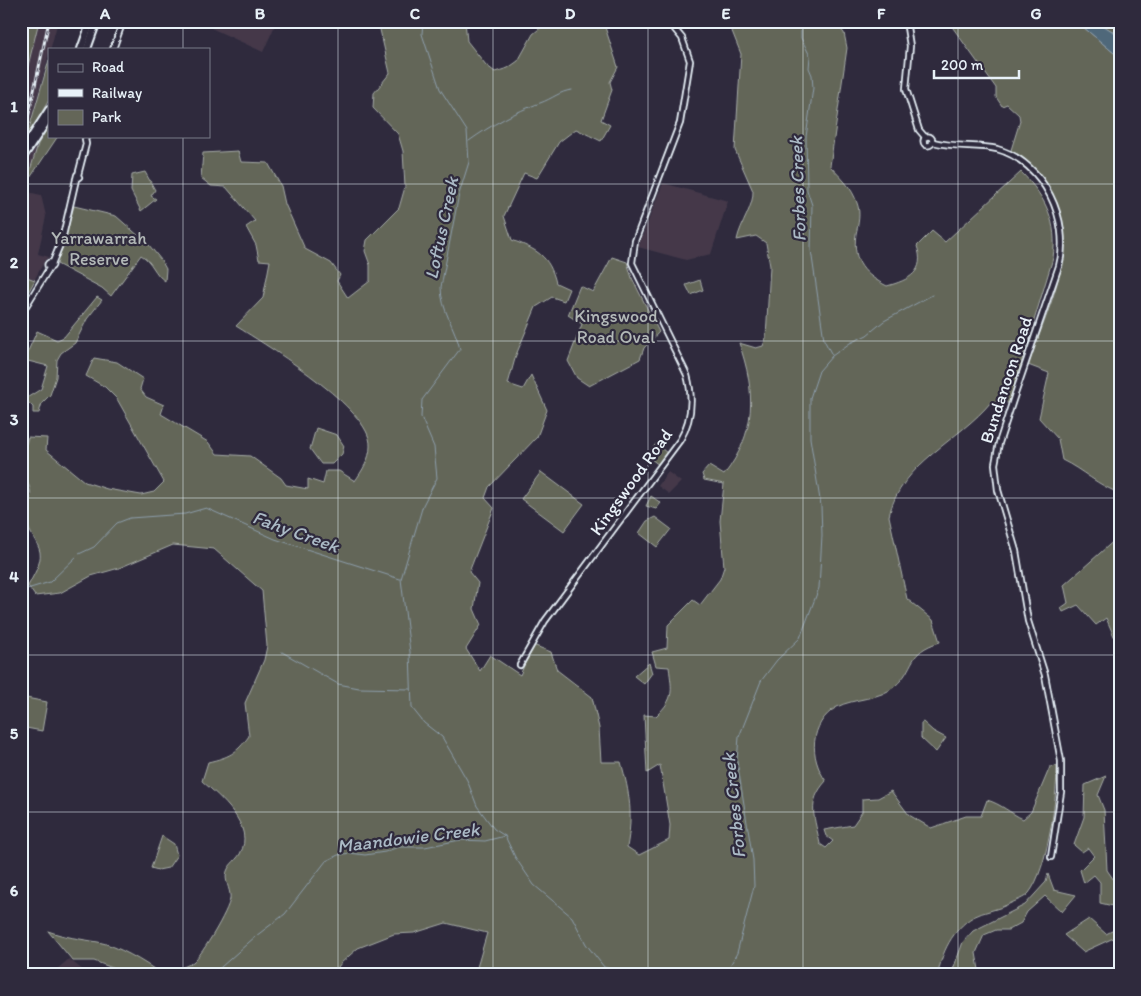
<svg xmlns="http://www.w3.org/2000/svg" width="1141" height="996" viewBox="0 0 1141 996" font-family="Itim,sans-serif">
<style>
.built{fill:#44394a}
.green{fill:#646658;stroke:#a6aca8}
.water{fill:#4f677a;stroke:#8c9eac}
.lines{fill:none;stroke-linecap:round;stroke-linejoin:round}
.stream{stroke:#8c9eac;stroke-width:1}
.secondary-casing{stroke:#e8f1f8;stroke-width:8}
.highway-casing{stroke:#e8f1f8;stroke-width:10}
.secondary{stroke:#2f2a3d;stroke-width:4.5}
.highway{stroke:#2f2a3d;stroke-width:6}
.rail-casing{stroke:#e8f1f8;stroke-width:3}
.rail{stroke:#2f2a3d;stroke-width:1;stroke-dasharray:4;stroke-linecap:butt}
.grid{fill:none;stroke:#e8f1f8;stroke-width:1;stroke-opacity:0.55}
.labels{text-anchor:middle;stroke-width:4.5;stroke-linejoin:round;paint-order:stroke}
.park-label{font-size:18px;fill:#b3b9b8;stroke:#2f2a3d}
.street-label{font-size:18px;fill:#e8f1f8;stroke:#2f2a3d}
.water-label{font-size:19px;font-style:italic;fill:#abbac6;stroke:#2f2a3d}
.neatline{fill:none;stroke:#e8f1f8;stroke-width:2}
.grid-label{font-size:16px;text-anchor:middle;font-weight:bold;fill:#e8f1f8}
</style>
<rect width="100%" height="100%" fill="#2f2a3d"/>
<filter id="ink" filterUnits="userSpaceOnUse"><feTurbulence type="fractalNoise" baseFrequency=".02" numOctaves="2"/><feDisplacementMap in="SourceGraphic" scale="10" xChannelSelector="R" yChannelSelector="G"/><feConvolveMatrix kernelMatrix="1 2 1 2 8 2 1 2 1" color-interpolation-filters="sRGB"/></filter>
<g filter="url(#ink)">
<!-- built -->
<g class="built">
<path d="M39 21H58L26 139 21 144V94Z"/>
<path d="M214 21H277L263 52 211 28Z"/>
<path d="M38 144 24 191 41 195 46 216 38 254 49 257 45 260 21 305V169Z"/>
<path d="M663 183 728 201 711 254 686 260 638 247Z"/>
<path d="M668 472 681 482 669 494 658 486Z"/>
<path d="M69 959 84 971 91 975H50Z"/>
</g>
<!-- green -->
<g class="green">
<path d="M21 21H39L21 94Z"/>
<path d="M378 21H465L467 41 486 65 495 72 508 68 518 61 533 34 549 21H571L575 27 586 21H603L618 67 610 82 612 90 601 120 610 125 601 141 576 129 559 142 537 178 524 173 504 216 512 240C537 250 549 255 556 283L569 289 564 301 552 297 536 307 516 355 508 384 523 389 531 375 547 410 537 437 489 487 485 498 494 508 469 572 478 583 474 609 481 625 466 649 480 671 490 655 520 675 533 645 551 652 557 670 592 697 599 728 601 762H621C630 794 633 815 627 847L639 855 669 840 670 825 660 765 647 773 644 715 656 716C675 698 672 691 669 667L656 666 652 652 667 648 668 625 693 600 700 605 720 579 724 567 720 521 724 484 704 480 702 474 709 466 724 475C757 432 756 392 739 343L756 348 763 346 766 338 770 266 766 243 756 236 737 240C740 224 754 206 753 191L735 150 741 54 728 21H834L844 33 847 48 830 166C841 178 852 187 857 203 861 213 858 225 856 234 852 262 865 275 887 286 909 280 926 272 917 246L932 231 945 242 1021 172C1046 197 1058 223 1053 258L1009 403 991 402C960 440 900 464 889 516L907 599 933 620 940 642C906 652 916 668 895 686 880 700 854 698 837 707 809 723 809 758 826 781 806 803 815 818 820 844L826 848 833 841 826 836 824 830 853 825 862 812V799L878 798 891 791 909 815 931 828 966 816H981L987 800C1001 804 1010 813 1023 819L1031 812 1050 767 1057 766C1057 796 1048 869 1029 893 1025 898 1015 901 1009 904 998 910 984 911 973 917 953 929 941 953 938 975H470L476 971 487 933 446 923 414 933 394 934 358 948 341 963 332 975H131L94 961H73L48 931C64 937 80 939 98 942 116 945 145 962 161 974 171 970 185 968 193 962 203 954 228 911 230 899 231 891 226 884 226 876 227 865 235 862 240 854 256 826 220 797 202 781L208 762C229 757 236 754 249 736L245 703 264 660 267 646 262 591 214 549 173 545 119 568 91 576 60 593 35 596 28 586C33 576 42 563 40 552 38 542 29 533 27 523 23 505 41 494 21 475V446L26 444 28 437 47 438 46 450 85 482 107 489 141 495 154 492 164 482 117 399 105 387 86 376 94 358 117 362 143 379 140 389 146 397 164 405 161 414 208 442 217 454 250 456 281 478 286 485 308 489V479L323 484 326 471H339L355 481C362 471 370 459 370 446 372 409 266 345 236 326L263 298 270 261 259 260 256 245 246 227 255 221 226 187 211 186 201 178 203 153 238 151 241 162 268 163 281 186 285 204 305 249 331 263 340 275 337 281 348 298 370 281V265L365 251 367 240 399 208 405 187 403 151 398 134 373 108 374 93 390 73Z"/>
<path d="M948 21H1076L1120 58V493C1098 486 1083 470 1062 460L1058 439 1039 418 1049 373 1028 365C1046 312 1084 243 1050 191 1044 180 1032 168 1023 159 1019 155 1014 154 1011 150L1020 121 1019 115 1007 104 1002 106 996 97V88Z"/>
<path d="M1096 21H1120V36Z"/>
<path d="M49 60V100L26 139Z"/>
<path d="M49 126V136H58L26 184 38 144Z"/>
<path d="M145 172 155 190 151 196 156 199 141 211 131 191 132 175Z"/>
<path d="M74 206 116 216 149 245 161 260 166 269 165 281C154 274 153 262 141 255L111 296 102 288 57 264Z"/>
<path d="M612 257 627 262 632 278 659 332 644 348 640 359 589 386 577 378 568 361 582 324 568 315 580 286 593 292Z"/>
<path d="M21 275 35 280 21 305Z"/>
<path d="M700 280 703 290 691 295 686 285Z"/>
<path d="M97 297 102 300 87 319 75 343 61 353 57 360 56 377 50 395 42 403 39 413H33V407L25 399 41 389 48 366 24 360 37 331 57 340 64 337Z"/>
<path d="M316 428 337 435 344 446 342 454 332 464H321L310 449Z"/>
<path d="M656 444 667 453 659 465 647 456Z"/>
<path d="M541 472 584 504 564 531 521 499Z"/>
<path d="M651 496 661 503 656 509 646 506Z"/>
<path d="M655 517 671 529 657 547 639 533 647 521Z"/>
<path d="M1117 538 1120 539V642L1117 643 1106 618 1096 625 1078 605 1063 612 1061 608 1068 603 1064 585Z"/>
<path d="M649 663 652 673 644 684 634 676Z"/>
<path d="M21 697 47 702 42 731 21 727Z"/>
<path d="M923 722 933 731 946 738 936 752 921 738V723Z"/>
<path d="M1106 776 1098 795 1104 810 1107 870 1120 889V913L1113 906 1100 903V882L1094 875 1084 883 1080 870 1094 856 1088 848 1082 852 1074 845 1084 817 1085 785Z"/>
<path d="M162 836 174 844 177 855 168 868 158 870 151 868Z"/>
<path d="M1048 874 1054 890 1076 895 1062 912 1045 896 1027 912 1021 923 1008 930H996L984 935 976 953 980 975H951L963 942 973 931 1025 905 1046 882Z"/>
<path d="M1089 919 1106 934 1120 927V935L1083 952 1064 935Z"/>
</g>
<!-- water -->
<path class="water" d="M1076 21H1096L1120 36V58Z"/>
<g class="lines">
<!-- stream -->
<g class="stream">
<path d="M423 21 422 34 440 89 467 131 469 162 459 194 441 287C441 310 455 327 460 349L422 400 421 417 434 447 437 478 423 505 401 579 410 652 412 708 424 723 442 737 467 780 477 806 494 829 505 836 515 857 534 885 572 917 586 944 604 967 630 975"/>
<path d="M798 21 801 27V38L810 56 809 68 812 75 813 88 806 137 807 190 812 205 811 250 824 340 832 355"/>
<path d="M469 141C491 125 515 112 540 103 552 99 560 91 572 90"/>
<path d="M27 589 50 582 79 554 94 547 117 523 130 518 185 514 206 508 275 539 400 579"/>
<path d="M282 652 338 684 359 688 410 689"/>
<path d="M212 975 256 936 285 914 326 861 338 855 350 853 365 855 385 852 398 847H425L460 840 485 841 505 836"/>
<path d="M720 975 727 971 737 953 754 886 753 860 737 761 739 737 761 681 777 660 800 638 819 588 822 535 821 506 810 438V398L819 371 832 356 850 343 867 335 884 321 932 295"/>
</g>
<!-- secondary casing -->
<g class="secondary-casing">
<g id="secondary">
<path d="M906 21 910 46 906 89 919 130 925 137"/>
<path d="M113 49 123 21"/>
<circle cx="928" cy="141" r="4.5"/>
<path d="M933 142C956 148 977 144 997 149 1044 162 1071 221 1059 266L1014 397 999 443 995 464 998 490 1016 551 1028 621 1045 675 1061 761V792L1051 857"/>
<path d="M78 175 86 144 85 139 87 136"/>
<circle cx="50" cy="265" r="2.5"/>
<path d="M52 264 62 240 77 175 79 177 76 179"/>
<path d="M21 314 50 267"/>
<path d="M520 665 545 621 680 440C692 420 693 397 687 375L632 263 635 241 680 123 690 61 682 38 668 21"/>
</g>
</g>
<!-- highway casing -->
<g class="highway-casing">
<g id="highway">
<path d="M81 49 91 21"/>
<path d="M87 49 97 21"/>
<path d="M21 153 49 110"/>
<path d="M21 160 49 118"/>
</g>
</g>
<!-- secondary -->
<use href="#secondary" class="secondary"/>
<!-- highway -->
<use href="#highway" class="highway"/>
<!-- rail casing -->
<g class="rail-casing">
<path id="rail" d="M21 150 49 21"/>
</g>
<!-- rail -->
<use href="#rail" class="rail"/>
</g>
</g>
<!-- grid -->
<path class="grid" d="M183 21V49M338 21V975M493 21V975M648 21V975M803 21V975M958 21V975M183 136V975M21 184H1120M21 341H1120M21 498H1120M21 655H1120M21 812H1120"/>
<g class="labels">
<!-- park labels -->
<g class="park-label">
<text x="99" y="244">Yarrawarrah<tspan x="99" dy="21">Reserve</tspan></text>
<text x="616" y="322">Kingswood<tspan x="616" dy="21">Road Oval</tspan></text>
</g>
<!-- street labels -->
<g class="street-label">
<text transform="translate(1006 380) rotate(-72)" y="6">Bundanoon Road</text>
<text transform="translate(631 482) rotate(-54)" y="6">Kingswood Road</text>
</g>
<!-- water labels -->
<g class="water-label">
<text transform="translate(797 189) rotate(-92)" y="7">Forbes Creek</text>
<text transform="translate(441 228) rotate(-78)" y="7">Loftus Creek</text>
<text transform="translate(296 531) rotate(20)" y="7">Fahy Creek</text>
<text transform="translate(733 806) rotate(-96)" y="7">Forbes Creek</text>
<text transform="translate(408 837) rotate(-7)" y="7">Maandowie Creek</text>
</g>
</g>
<!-- margin -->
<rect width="1141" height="996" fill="none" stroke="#2f2a3d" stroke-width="55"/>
<!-- legend -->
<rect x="48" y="48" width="162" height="90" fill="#2f2a3d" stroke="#797a88"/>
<rect x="58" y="64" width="25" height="8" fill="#2f2a3d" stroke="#797a88"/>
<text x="92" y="72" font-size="15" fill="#e8f1f8">Road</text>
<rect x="58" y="89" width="25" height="8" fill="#e8f1f8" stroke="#797a88"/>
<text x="92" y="98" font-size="15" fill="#e8f1f8">Railway</text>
<rect x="58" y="110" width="25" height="15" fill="#646658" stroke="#797a88"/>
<text x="92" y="122" font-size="15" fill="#e8f1f8">Park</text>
<!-- scale -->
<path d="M934 70v8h85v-8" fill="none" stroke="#e8f1f8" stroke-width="2.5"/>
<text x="941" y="70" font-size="15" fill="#e8f1f8" stroke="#2f2a3d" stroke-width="4" paint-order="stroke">200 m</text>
<rect x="28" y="28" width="1086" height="940" class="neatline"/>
<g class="grid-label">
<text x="105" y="19">A</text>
<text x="260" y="19">B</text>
<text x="415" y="19">C</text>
<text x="570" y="19">D</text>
<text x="726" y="19">E</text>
<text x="881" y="19">F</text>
<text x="1036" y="19">G</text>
<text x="14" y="112">1</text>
<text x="14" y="268">2</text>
<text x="14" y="425">3</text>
<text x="14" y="582">4</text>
<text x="14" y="739">5</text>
<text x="14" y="896">6</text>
</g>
</svg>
